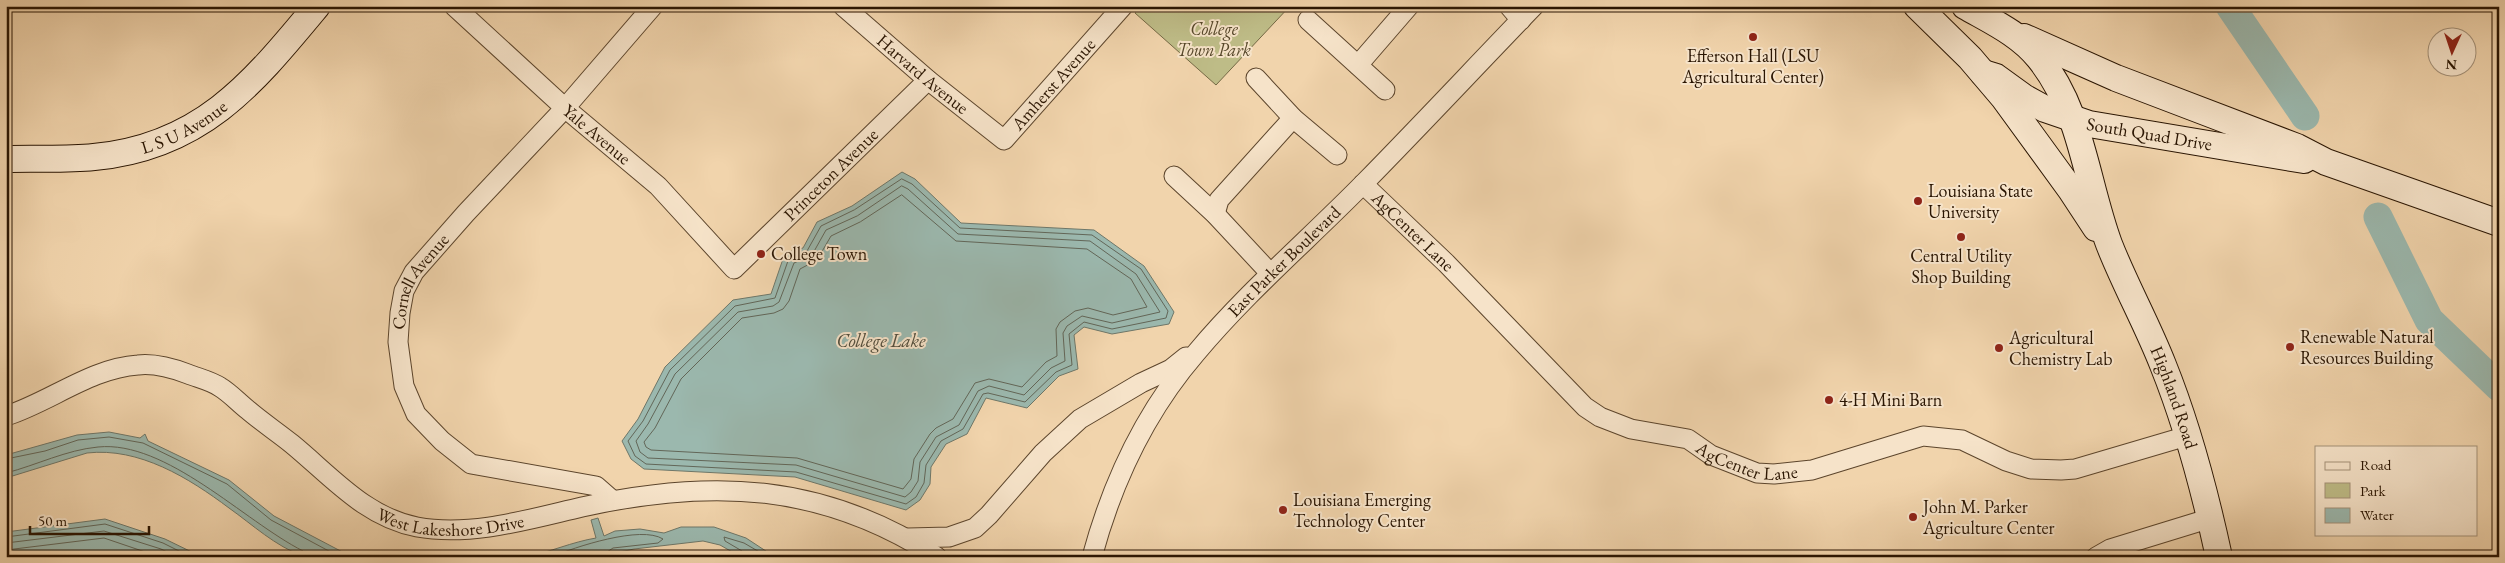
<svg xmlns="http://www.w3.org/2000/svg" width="2505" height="563" viewBox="0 0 2505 563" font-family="'EB Garamond',serif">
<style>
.green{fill:#bebc87;stroke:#746844}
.water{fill:#9bb8ae;stroke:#6e7769}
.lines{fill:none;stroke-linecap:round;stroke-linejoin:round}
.shore{stroke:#626658;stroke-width:1}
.river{stroke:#9bb8ae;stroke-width:29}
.street-casing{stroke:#5c452c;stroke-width:21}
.secondary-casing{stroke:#2a1502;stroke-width:28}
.street{stroke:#f6e3c9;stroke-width:19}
.secondary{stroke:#f6e3c9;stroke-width:26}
.poi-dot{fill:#8f2418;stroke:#f6e3c9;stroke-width:2}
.labels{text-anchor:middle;stroke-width:4;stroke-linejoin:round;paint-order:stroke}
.park-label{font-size:18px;font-style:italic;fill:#56472a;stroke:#f6e3c9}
.poi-label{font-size:18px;fill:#2a1502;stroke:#f6e3c9;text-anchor:start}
.street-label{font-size:18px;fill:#2a1502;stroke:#f6e3c9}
.water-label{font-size:19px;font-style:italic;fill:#524e3e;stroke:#f6e3c9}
</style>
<rect width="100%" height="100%" fill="#f1d4ac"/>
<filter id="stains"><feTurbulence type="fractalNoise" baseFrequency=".004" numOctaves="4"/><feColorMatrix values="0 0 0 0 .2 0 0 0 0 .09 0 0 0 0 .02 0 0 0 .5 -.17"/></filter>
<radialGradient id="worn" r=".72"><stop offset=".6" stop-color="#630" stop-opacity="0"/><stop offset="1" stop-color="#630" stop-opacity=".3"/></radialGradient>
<!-- green -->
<path class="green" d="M1141 6H1290L1216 85 1135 13Z"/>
<!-- water -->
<g class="water">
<path d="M902 172 915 179 961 223 1094 230 1144 266 1174 312 1169 324 1112 334 1084 327 1074 335 1078 369 1059 376 1027 408 986 398 967 434 946 444 931 467 930 484 920 500 906 510 795 477 644 469 631 459 622 441 638 419 665 367 733 300 771 294 785 253 803 248 817 222 852 206Z"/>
<path d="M109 432 140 438 145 434 148 441 229 480 274 516 352 557C337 557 316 561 303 556 275 546 253 525 229 508 189 478 139 447 87 453L6 478V455L77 435Z"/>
<path d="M598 518 604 536 615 531 640 529 664 533 681 527H714L746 538 775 557H741L720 545 703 541 634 549 615 553 608 557H526C550 552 572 542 596 538L591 520Z"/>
<path d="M105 519 165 539 202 557H6V532Z"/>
</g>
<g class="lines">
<!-- shore -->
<g class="shore">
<path d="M902 179 912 184 960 228 1092 235 1141 269 1168 311 1166 318 1112 329 1084 322 1069 334 1072 365 1056 372 1025 402 988 393 983 394 963 429 941 441 926 465 924 483 916 497 906 504 796 472 646 464 635 456 628 441 643 421 670 370 735 306 775 298 789 258 807 251 821 226 854 210Z"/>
<path d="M902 186 908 189 958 234 1090 241 1136 274 1160 312 1112 323 1082 316 1067 326 1063 333 1065 361 1051 368 1024 395 989 386 978 391 959 425 936 437 920 462 918 481 911 492 905 497 796 465 648 458 640 452 636 441 648 424 675 374 738 312 773 306 779 302 794 263 812 255 826 230 857 216Z"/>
<path d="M902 195 956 241 1087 249 1131 279 1147 307 1113 315 1088 308 1075 311 1060 322 1056 329 1057 356 1046 362 1022 387 989 379 975 383 953 419 936 428 930 434 914 459 911 479 903 489 797 458 651 450 646 447 644 442 655 428 681 379 742 318 774 313 783 309 789 301 800 269 817 260 831 236 860 222Z"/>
<path d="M6 459 45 451 78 440 109 437 143 443 227 484 271 520 340 557"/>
<path d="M6 473C37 465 66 450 98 447 166 440 244 521 303 551L305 557"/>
<path d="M6 537 105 524 163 543 191 557"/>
<path d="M6 543 104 531 161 549 177 557"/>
<path d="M6 550 104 538 160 557"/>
<path d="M551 557C575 547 641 525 663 539L658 543 613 548 607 552V557"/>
<path d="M744 557 742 551 725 541 724 537 744 543 768 557"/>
</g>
<!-- river -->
<g class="river">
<path d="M2230 6 2305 116"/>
<path d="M2378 217 2429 320 2499 387"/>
</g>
<!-- street casing -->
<g class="street-casing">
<g id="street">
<path id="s1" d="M454 6 565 108 658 186 734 269 928 80"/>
<path id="s2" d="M843 6 928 80 1004 140 1123 6"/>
<path d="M1509 6 1521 20"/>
<path d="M1308 20 1385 90"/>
<path d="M1358 65 1409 6"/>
<path d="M1256 78 1293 118 1337 155"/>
<path d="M1174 176 1215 214 1270 273"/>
<path id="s3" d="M1363 184 1446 263 1585 407 1600 417 1631 429 1688 439 1711 455 1757 473 1774 474 1812 470 1923 436 1962 440 2006 461 2031 469 2061 470 2075 469 2187 436"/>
<path d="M1215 214 1219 200 1293 118"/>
<path id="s4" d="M6 416C50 402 91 368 138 365 155 363 172 368 188 374 198 378 211 381 220 387 230 393 239 403 248 410 262 422 277 432 292 444 331 476 365 517 417 527 471 537 530 519 582 507 712 478 823 483 937 557"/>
<path id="s5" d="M612 500 596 486 471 464 442 441 416 414 404 386 398 342 400 313 404 291 414 272 466 213 565 108 653 6"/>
<path d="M908 538 949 537 975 528 989 515 1043 453 1080 419 1141 383 1171 369 1186 357"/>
<path id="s6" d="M1092 557C1112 483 1146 411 1196 353 1247 292 1308 240 1364 183 1421 125 1477 65 1534 6"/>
<path d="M2096 557 2110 549 2211 518"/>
</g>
</g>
<!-- secondary casing -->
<g class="secondary-casing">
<g id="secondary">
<path d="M1917 6 1970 58 2004 98 2071 190 2096 228"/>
<path id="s7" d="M1965 6C1991 21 2020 34 2039 58 2082 111 2086 182 2109 244 2125 285 2147 324 2163 365 2188 427 2205 492 2219 557"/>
<path d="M2024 37 2116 78 2297 147 2326 162 2499 223"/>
<path id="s8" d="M1983 73 1996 77 2025 98 2045 109 2089 124 2304 160"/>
<path id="s9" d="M6 159C35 158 65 160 94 157 202 147 253 83 317 6"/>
</g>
</g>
<!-- street -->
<use href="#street" class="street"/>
<!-- secondary -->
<use href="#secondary" class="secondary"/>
</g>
<!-- markers -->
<g class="poi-dot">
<circle cx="1753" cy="37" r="5"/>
<circle cx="1918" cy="201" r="5"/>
<circle cx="1961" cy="237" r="5"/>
<circle cx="761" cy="254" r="5"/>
<circle cx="2290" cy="347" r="5"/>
<circle cx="1999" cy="348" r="5"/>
<circle cx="1829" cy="400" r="5"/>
<circle cx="1283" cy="510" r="5"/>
<circle cx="1913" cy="517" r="5"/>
</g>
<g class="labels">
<!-- park labels -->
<g class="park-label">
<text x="1214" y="35">College<tspan x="1214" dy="21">Town Park</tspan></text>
</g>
<!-- poi labels -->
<g class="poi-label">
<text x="1753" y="62" text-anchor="middle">Efferson Hall (LSU<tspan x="1753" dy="21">Agricultural Center)</tspan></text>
<text x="1928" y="197">Louisiana State<tspan x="1928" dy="21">University</tspan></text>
<text x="771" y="260">College Town</text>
<text x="1961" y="262" text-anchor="middle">Central Utility<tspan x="1961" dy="21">Shop Building</tspan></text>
<text x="2300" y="343">Renewable Natural<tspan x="2300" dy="21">Resources Building</tspan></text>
<text x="2009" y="344">Agricultural<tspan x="2009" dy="21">Chemistry Lab</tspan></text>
<text x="1839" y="406">4-H Mini Barn</text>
<text x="1293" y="506">Louisiana Emerging<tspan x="1293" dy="21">Technology Center</tspan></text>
<text x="1923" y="513">John M. Parker<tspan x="1923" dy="21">Agriculture Center</tspan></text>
</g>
<!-- street labels -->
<g class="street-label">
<text dy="6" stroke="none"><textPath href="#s2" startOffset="105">Harvard Avenue</textPath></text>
<text dy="6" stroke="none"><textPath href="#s2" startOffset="284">Amherst Avenue</textPath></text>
<text dy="6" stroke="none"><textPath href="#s9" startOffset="184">L S U Avenue</textPath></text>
<text dy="6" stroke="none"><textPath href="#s8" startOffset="180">South Quad Drive</textPath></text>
<text dy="6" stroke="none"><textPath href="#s1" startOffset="192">Yale Avenue</textPath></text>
<text dy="6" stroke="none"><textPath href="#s1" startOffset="520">Princeton Avenue</textPath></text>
<text dy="6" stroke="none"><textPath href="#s3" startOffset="69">AgCenter Lane</textPath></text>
<text dy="6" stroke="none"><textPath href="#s6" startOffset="358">East Parker Boulevard</textPath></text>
<text dy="6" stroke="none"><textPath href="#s5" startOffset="364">Cornell Avenue</textPath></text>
<text dy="6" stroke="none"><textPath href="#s7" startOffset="458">Highland Road</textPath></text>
<text dy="6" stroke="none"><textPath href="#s3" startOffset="489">AgCenter Lane</textPath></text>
<text dy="6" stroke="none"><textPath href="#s4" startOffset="505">West Lakeshore Drive</textPath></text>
</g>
<!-- water labels -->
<g class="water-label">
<text x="881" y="347">College Lake</text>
</g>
</g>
<!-- margin -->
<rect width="2505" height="563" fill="none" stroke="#f1d4ac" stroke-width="25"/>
<rect x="8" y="8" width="2490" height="548" fill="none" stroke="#2a1502" stroke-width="2.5"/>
<rect x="12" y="12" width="2480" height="538" fill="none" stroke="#2a1502"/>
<!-- legend -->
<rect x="2315" y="446" width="162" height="90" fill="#f6e3c9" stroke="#a49179"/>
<rect x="2325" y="462" width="25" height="8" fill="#f6e3c9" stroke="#a49179"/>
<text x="2360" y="470" font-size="15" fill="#2a1502">Road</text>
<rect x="2325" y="483" width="25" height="15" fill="#bebc87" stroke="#a49179"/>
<text x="2360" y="496" font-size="15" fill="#2a1502">Park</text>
<rect x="2325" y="508" width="25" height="15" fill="#9bb8ae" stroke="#a49179"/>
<text x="2360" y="520" font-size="15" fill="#2a1502">Water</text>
<!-- north arrow -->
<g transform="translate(2452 52) rotate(183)"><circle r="24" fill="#f6e3c9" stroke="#a49179"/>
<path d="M0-4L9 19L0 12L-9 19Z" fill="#8f2418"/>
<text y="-8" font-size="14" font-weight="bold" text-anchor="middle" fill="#2a1502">N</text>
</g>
<!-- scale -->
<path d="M30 526v8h119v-8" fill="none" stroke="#2a1502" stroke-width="2.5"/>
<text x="38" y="526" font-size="15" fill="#2a1502" stroke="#f6e3c9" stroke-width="4" paint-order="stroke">50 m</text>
<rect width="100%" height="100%" filter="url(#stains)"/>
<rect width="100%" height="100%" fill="url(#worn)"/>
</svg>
